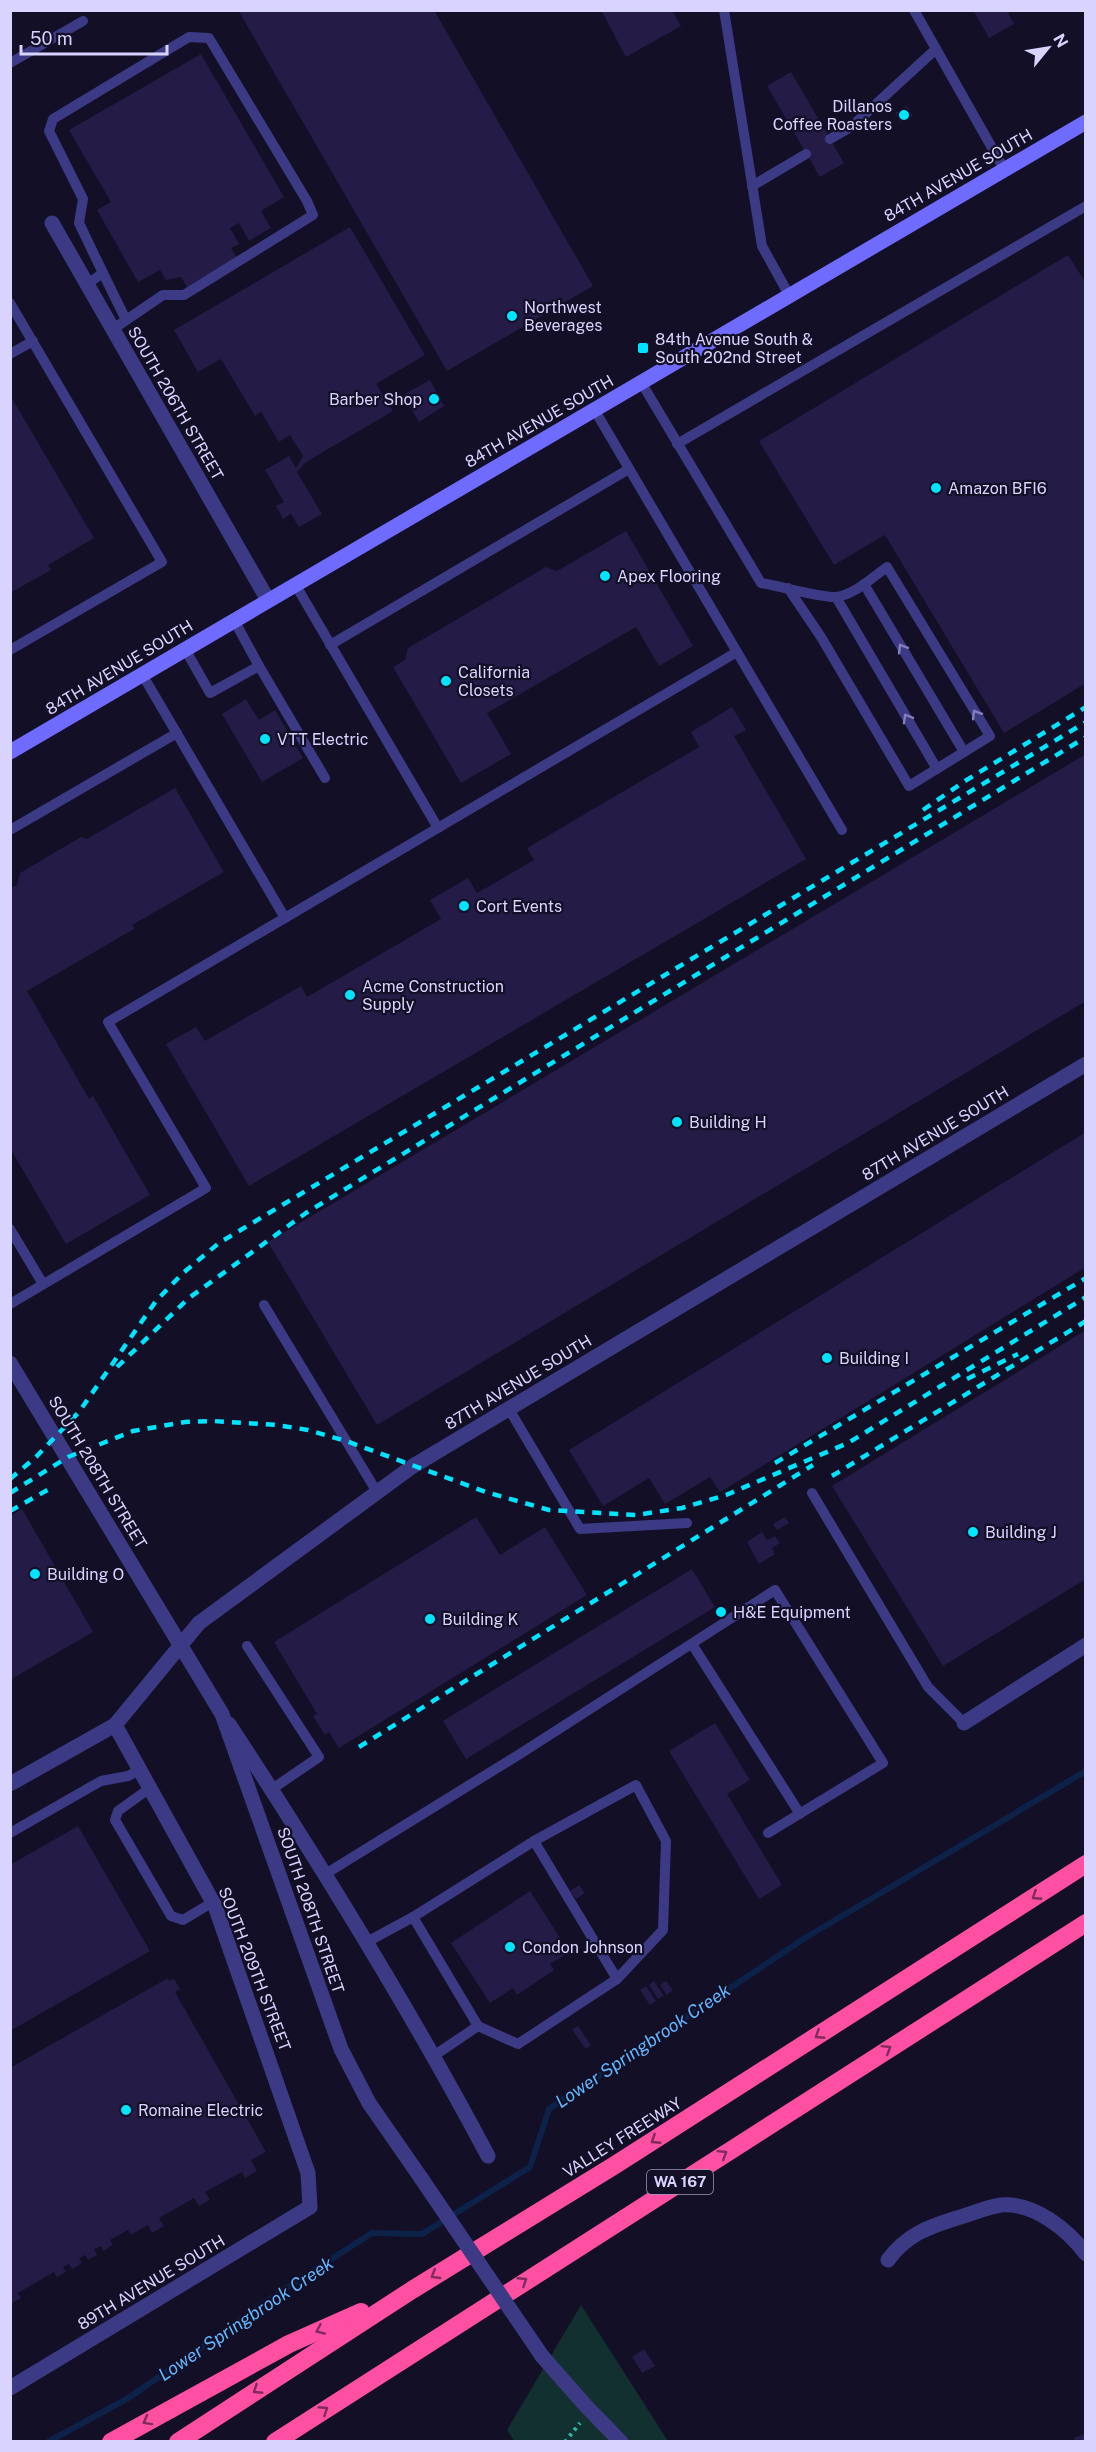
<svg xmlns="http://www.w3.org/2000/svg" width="1096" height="2452" viewBox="0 0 1096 2452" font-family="'Public Sans',sans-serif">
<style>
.green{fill:#12302f}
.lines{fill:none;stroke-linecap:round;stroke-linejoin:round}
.stream{stroke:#0c2248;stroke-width:6}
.building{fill:#241b47}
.path{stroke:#2fb8b0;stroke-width:4;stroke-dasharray:3 4.5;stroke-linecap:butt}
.service{stroke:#3d3a85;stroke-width:10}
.minor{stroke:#3d3a85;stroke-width:15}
.tertiary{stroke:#3d3a85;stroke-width:15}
.secondary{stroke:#6f6bff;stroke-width:15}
.motorway{stroke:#ff4fa3;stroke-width:18}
.rail{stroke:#00e5ff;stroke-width:4.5;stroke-dasharray:9 8;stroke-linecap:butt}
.tertiary-bridge{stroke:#3d3a85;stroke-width:15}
.oneway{stroke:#837fbc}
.oneway2{stroke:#7d2c5e}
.poi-dot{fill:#00e5ff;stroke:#130f26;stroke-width:2}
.labels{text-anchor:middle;stroke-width:4.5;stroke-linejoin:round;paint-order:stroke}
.shield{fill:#130f26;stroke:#9e99be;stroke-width:1.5}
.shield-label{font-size:15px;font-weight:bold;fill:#d9d4ff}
.poi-label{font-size:16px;fill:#d9d4ff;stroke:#130f26;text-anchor:start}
.street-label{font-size:16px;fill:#d9d4ff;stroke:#130f26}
.water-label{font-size:18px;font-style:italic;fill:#62b6ff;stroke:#130f26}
</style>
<rect width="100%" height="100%" fill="#130f26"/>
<!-- green -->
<path class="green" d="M581 2305 668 2441H514L507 2430Z"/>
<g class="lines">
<!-- stream -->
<path class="stream" d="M48 2442 130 2397 282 2291 372 2233 422 2234 530 2167 549 2109 805 1938 1086 1771"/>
</g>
<!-- building -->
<g class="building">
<path d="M238 10H434L593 286 447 371Z"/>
<path d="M601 10H672L681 26 626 57Z"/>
<path d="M973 10H1012L1008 13 1014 24 989 38Z"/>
<path d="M201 54 284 197 261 211 271 228 249 241 239 223 230 228 239 244 231 248 237 258 187 287 181 277 166 280 160 270 138 282 97 210 111 202 69 130Z"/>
<path d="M791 72 844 163 820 177 767 86Z"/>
<path d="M907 106 913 116 901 123 895 113Z"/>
<path d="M350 227 425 355 376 384 393 411 306 462 297 472 322 514 299 527 291 514 283 519 276 506 284 502 265 470 289 456 296 468 303 456 290 435 279 442 261 412 255 416 221 359 198 372 174 330Z"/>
<path d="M1068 255 1086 283V683L1004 733 885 535 834 565 759 441Z"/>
<path d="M430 380 444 406 419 422 403 395Z"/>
<path d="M10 395 94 538 48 565 51 570 10 593Z"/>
<path d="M626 531 693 646 659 666 636 627 487 713 511 754 461 783 393 667 405 660 408 648 546 567 557 571Z"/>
<path d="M246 699 259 720 275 710 303 758 262 782 222 714Z"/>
<path d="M732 707 746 730 734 736 806 859 249 1186 166 1044 196 1027 205 1041 301 986 307 997 441 919 430 900 468 878 477 893 534 860 527 848 699 747 691 732Z"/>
<path d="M1086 754V1001L377 1425 268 1242Z"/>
<path d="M175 788 224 872 132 925 134 929 27 991 89 1099 93 1096 150 1195 66 1244 10 1148V888L17 885 20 873 81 837 87 839Z"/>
<path d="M1086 1132V1267L720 1492 710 1477 665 1504 649 1478 603 1506 569 1450Z"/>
<path d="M1086 1330V1579L943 1666 832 1486Z"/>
<path d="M22 1509 93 1632 10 1680V1516Z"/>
<path d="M476 1517 500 1555 545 1527 587 1595 339 1748 329 1732 325 1735 313 1716 317 1714 274 1642Z"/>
<path d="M785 1517 789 1523 777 1530 773 1524Z"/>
<path d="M762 1532 767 1540 775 1536 780 1543 772 1548 775 1554 759 1564 747 1542Z"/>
<path d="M692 1569 715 1607 466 1759 443 1721Z"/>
<path d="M715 1723 750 1780 727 1794 782 1885 759 1899 669 1751Z"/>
<path d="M78 1826 150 1951 10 2031V1865Z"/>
<path d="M579 1885 585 1893 576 1899 570 1891Z"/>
<path d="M530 1891 569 1952 550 1964 554 1970 517 1995 513 1988 490 2003 451 1943Z"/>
<path d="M168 1978 169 1981 174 1979 180 1989 175 1992 266 2152 251 2160 257 2171 245 2178 242 2172 205 2192 210 2200 199 2206 194 2198 159 2218 164 2226 152 2233 148 2225 131 2235 128 2230 110 2240 113 2245 103 2251 101 2246 94 2249 97 2255 88 2260 85 2255 79 2258 82 2263 72 2269 69 2264 63 2267 66 2272 57 2277 54 2272 18 2293 21 2298 10 2304V2068Z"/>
<path d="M654 1981 664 1996 658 1999 649 1985Z"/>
<path d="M666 1981 673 1990 667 1995 660 1985Z"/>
<path d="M646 1986 656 2001 650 2005 640 1990Z"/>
<path d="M578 2026 591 2045 586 2049 572 2030Z"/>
<path d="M644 2349 655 2366 642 2373 632 2357Z"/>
<path d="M1086 2433V2442H1076L1074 2438Z"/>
</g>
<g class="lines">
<!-- path -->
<path class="path" d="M565 2442 580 2423"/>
<!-- service -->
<g class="service">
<path d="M724 10 762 246 789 295"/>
<path d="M914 10 1004 169"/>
<path d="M10 63 83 21"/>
<path d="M830 139 851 127 936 49"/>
<path d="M752 186 806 154"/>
<path d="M103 273 126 320"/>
<path d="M87 284 103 273 79 223 83 199 49 131 53 119 189 37 209 38 307 201 313 215 184 295H163L113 329"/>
<path d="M10 303 162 562 10 650"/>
<path d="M10 354 33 341"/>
<path d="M641 382 761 583C780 586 817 597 835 597 853 596 873 577 887 567L990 736 909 786 821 637 788 588"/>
<path d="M677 444 1086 206"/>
<path d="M295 584 438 828"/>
<path d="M864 584 964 752"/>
<path d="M836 597 937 769"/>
<path d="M330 645 629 469"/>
<path d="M185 649 210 693 259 666 234 620"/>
<path d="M737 652 842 830"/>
<path d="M259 666 325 778"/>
<path d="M142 674 285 918"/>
<path d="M10 830 177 733"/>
<path d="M10 1229 43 1284"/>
<path d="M10 1304 206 1188 108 1022 737 652 594 409"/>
<path d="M264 1305 377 1492"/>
<path d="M509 1409 580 1529 687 1523"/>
<path d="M812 1493 928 1687 964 1723"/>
<path d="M692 1644 800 1814"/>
<path d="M247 1646 319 1757 272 1789"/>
<path d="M150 1788 118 1811 115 1820 171 1916 183 1920 213 1902"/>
<path d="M10 1833 101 1781 128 1776 140 1770"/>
<path d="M534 1841 636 1785 666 1841 663 1930 617 1979"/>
<path d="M327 1873 523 1752 775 1590 883 1763 768 1833"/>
<path d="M413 1917 534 1841 617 1979 518 2044 478 2026"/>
<path d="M367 1942 413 1917 478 2026 435 2055"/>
</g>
<!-- minor -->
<g class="minor">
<path d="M52 223 268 600"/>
<path d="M964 1723 1086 1645"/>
<path d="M229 1724C321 1865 409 2007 488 2156"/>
<path d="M10 1784 115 1725 199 1623 413 1466 1086 1064"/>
<path d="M888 2260C906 2235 928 2227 957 2218 971 2214 987 2207 1001 2205 1034 2202 1068 2230 1086 2254"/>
<path d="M10 2388 310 2207 308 2173 215 1906 115 1725"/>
</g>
<!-- tertiary -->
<g class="tertiary">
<path d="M10 1363 222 1714 341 2049 369 2103 421 2178"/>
<path d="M542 2356 585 2405 621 2442"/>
</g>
<!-- secondary -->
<path class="secondary" d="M10 752 1086 122"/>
<!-- motorway -->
<g class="motorway">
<path d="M111 2442 289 2344 361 2312"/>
<path d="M178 2442 412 2290 615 2165 1086 1864"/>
<path d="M275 2442 1086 1923"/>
</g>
<!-- rail -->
<g class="rail">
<path d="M923 810 965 781 1086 707"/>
<path d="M117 1367 189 1298 306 1213 1086 737"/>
<path d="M967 1379 1018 1354"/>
<path d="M775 1463 1086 1278"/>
<path d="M832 1476 1086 1321"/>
<path d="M10 1479 36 1457 79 1412 156 1301 183 1273 219 1243 1086 722"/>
<path d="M10 1493 68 1457 133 1431 185 1422 213 1421 277 1425 308 1430 346 1441 486 1492 549 1510 636 1515 682 1508 726 1495 848 1443 1086 1297"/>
<path d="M10 1511 51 1488"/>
<path d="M359 1747 813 1465"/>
</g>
<!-- tertiary-bridge -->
<path class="tertiary-bridge" d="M421 2178 542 2356"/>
</g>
<!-- one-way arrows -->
<defs><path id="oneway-chevron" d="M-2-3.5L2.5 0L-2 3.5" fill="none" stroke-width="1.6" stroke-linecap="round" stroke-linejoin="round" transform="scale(1.5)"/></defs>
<g class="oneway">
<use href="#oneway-chevron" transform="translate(902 648) rotate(-121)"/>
<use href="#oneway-chevron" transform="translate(976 714) rotate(-121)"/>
<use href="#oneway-chevron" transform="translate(907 718) rotate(-120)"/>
</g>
<g class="oneway2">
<use href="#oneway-chevron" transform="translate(1036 1896) rotate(147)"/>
<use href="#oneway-chevron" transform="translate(819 2035) rotate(147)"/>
<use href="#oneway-chevron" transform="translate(887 2049) rotate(-32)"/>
<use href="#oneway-chevron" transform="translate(655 2140) rotate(147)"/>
<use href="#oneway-chevron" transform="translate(723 2154) rotate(-32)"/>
<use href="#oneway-chevron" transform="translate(435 2275) rotate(149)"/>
<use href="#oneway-chevron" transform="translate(523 2281) rotate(-33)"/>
<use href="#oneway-chevron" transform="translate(320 2330) rotate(156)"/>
<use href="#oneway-chevron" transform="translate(257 2390) rotate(147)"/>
<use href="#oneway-chevron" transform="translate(324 2410) rotate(-33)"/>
<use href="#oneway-chevron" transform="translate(147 2421) rotate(151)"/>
</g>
<!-- markers -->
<g class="poi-dot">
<circle cx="904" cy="115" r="6"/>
<circle cx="512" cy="316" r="6"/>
<rect x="637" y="342" width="12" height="12" rx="3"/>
<circle cx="434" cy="399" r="6"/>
<circle cx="936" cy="488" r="6"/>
<circle cx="605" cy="576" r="6"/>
<circle cx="446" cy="681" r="6"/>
<circle cx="265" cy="739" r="6"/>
<circle cx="464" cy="906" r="6"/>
<circle cx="350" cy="995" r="6"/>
<circle cx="677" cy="1122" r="6"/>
<circle cx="827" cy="1358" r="6"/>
<circle cx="973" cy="1532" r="6"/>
<circle cx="35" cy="1574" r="6"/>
<circle cx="721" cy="1612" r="6"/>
<circle cx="430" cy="1619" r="6"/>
<circle cx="510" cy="1947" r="6"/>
<circle cx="126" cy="2110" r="6"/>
</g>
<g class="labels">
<!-- shield labels -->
<rect class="shield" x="647" y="2170" width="66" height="24" rx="4.5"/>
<g class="shield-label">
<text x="680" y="2187">WA 167</text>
</g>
<!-- poi labels -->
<g class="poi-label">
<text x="892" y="112" text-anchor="end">Dillanos<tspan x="892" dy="18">Coffee Roasters</tspan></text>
<text x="524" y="313">Northwest<tspan x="524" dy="18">Beverages</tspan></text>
<text x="655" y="345">84th Avenue South &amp;<tspan x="655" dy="18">South 202nd Street</tspan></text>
<text x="422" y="405" text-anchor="end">Barber Shop</text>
<text x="948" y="494">Amazon BFI6</text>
<text x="617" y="582">Apex Flooring</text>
<text x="458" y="678">California<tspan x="458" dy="18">Closets</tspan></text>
<text x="277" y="745">VTT Electric</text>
<text x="476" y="912">Cort Events</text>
<text x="362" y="992">Acme Construction<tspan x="362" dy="18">Supply</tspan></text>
<text x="689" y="1128">Building H</text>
<text x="839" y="1364">Building I</text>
<text x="985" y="1538">Building J</text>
<text x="47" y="1580">Building O</text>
<text x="733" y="1618">H&amp;E Equipment</text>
<text x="442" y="1625">Building K</text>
<text x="522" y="1953">Condon Johnson</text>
<text x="138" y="2116">Romaine Electric</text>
</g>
<!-- street labels -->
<g class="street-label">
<text transform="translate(958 175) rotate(-30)" y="6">84TH AVENUE SOUTH</text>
<text transform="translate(176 403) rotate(60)" y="6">SOUTH 206TH STREET</text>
<text transform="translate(539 421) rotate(-30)" y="6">84TH AVENUE SOUTH</text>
<text transform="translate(119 667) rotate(-31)" y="6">84TH AVENUE SOUTH</text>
<text transform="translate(935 1133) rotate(-31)" y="6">87TH AVENUE SOUTH</text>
<text transform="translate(518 1382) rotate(-31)" y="6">87TH AVENUE SOUTH</text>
<text transform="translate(98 1472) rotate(59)" y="6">SOUTH 208TH STREET</text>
<text transform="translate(311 1910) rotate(71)" y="6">SOUTH 208TH STREET</text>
<text transform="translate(255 1969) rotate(69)" y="6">SOUTH 209TH STREET</text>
<text transform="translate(622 2137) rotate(-32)" y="6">VALLEY FREEWAY</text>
<text transform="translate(151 2282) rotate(-31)" y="6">89TH AVENUE SOUTH</text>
</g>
<!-- water labels -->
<g class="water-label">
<text transform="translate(643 2046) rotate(-34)" y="6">Lower Springbrook Creek</text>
<text transform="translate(246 2319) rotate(-34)" y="6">Lower Springbrook Creek</text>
</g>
</g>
<!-- border -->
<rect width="1096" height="2452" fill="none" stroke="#d9d4ff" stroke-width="24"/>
<!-- north arrow -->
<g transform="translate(1048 48) rotate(60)" stroke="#130f26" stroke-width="4.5" paint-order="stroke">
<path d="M0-4.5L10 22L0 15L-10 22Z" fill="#d9d4ff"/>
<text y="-9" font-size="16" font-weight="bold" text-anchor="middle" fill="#d9d4ff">N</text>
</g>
<!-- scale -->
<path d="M21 45v9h146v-9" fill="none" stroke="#d9d4ff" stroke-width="3"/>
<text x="30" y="45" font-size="18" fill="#d9d4ff" stroke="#130f26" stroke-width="4.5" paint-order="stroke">50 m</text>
</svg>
